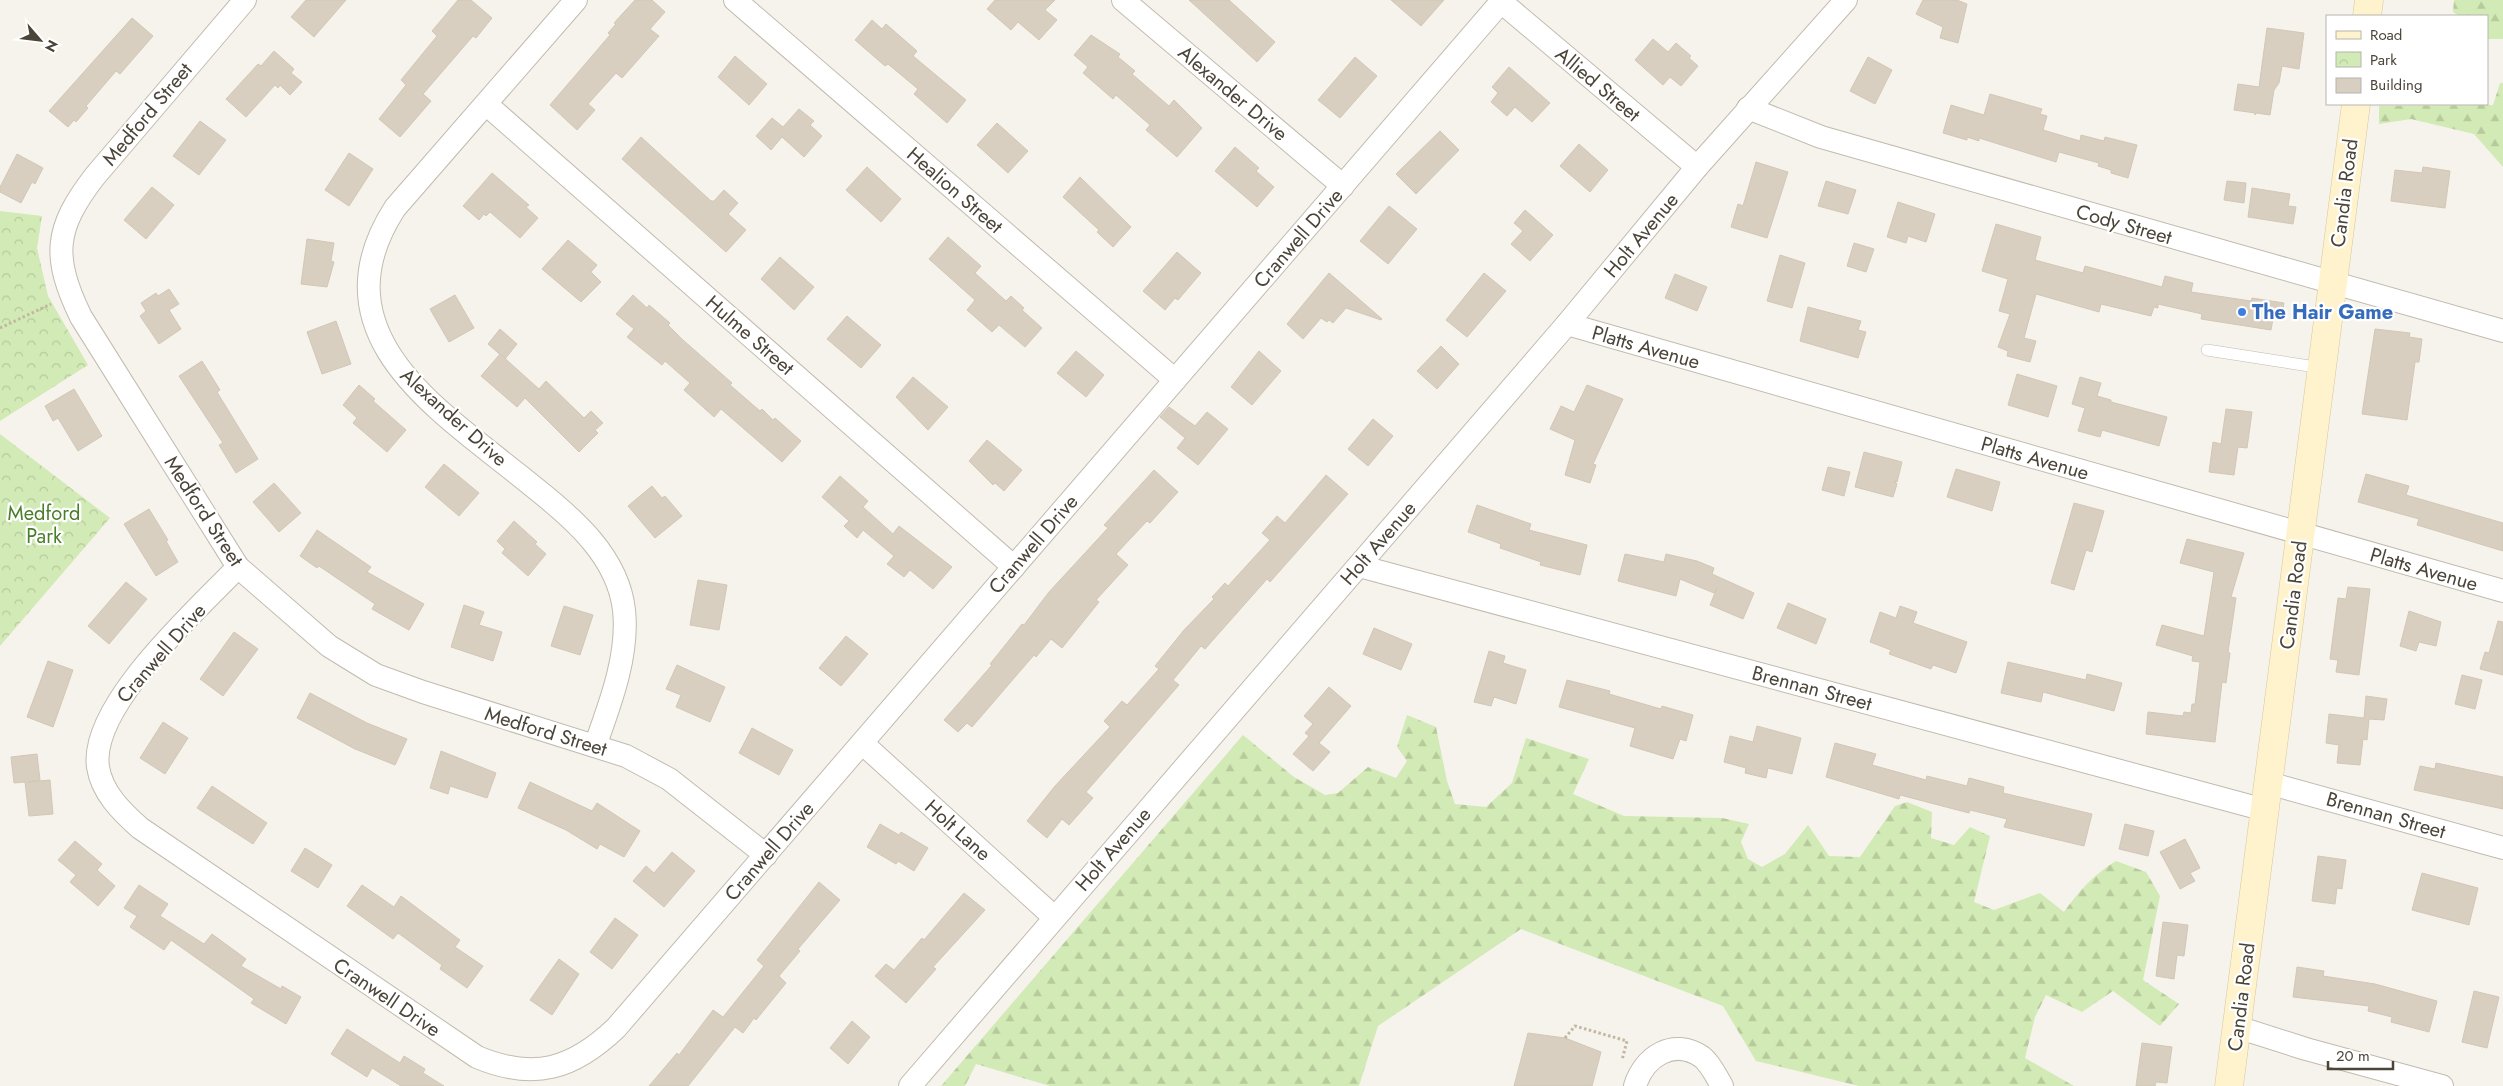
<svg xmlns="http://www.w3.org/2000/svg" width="2503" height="1086" viewBox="0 0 2503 1086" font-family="Jost,sans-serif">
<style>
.forest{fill:url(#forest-firs)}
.park{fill:url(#park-crowns)}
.building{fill:#d8cfc1;stroke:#d3c7b4}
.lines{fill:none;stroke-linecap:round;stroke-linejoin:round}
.lane-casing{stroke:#c2bbae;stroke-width:12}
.street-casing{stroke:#c2bbae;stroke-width:24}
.secondary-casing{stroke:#d6c79b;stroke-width:29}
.path{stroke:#c4b79f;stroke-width:3;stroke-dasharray:2.5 2.5;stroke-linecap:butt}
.lane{stroke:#fff;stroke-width:11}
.street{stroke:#fff;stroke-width:22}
.secondary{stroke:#fff3cd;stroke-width:28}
.shop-dot{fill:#3f7fe0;stroke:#fff;stroke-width:2}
.labels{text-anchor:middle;stroke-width:4.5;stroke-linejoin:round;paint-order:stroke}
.street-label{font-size:20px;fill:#4b4439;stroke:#fff}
.shop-label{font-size:20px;font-weight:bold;fill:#366cbe;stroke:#fff;text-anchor:start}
.park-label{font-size:20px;fill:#4a7f2a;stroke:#fff}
</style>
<defs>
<pattern id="forest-firs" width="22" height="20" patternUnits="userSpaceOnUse" patternTransform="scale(1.25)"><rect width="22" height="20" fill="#d2eab5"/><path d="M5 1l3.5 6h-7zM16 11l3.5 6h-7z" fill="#b6ca9c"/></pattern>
<pattern id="park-crowns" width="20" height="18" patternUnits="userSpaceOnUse" patternTransform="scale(1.25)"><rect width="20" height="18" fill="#d2eab5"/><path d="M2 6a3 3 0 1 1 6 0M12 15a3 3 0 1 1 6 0" fill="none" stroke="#b6ca9c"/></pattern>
</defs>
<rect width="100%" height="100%" fill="#f6f3ec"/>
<!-- forest -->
<g class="forest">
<path d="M2454 0H2503V39H2487V16H2459L2453 12Z"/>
<path d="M2500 83H2503V167L2474 134 2411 119 2379 124V106L2493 105Z"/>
<path d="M1407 715 1436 727 1447 781 1455 804 1486 807 1512 783 1526 738 1589 759 1573 794 1624 816 1722 818 1749 824 1741 842 1748 859 1762 867 1785 854 1808 825 1829 856 1860 857 1895 806 1907 802 1932 812 1931 838 1954 845 1970 827 1990 836 1974 902 1994 910 2040 893 2064 912C2079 891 2093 875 2116 861L2146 872 2160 896 2143 980 2179 1004 2160 1026 2113 991 2082 1012 2046 995 2035 1017 2025 1058 2074 1086H1859L1756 1061 1723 1006 1521 929 1378 1026 1359 1086H1050L976 1064 965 1086H941L1243 735 1294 777 1325 795 1338 793 1368 767 1396 778 1407 761 1397 747Z"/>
</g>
<!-- park -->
<g class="park">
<path d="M0 211 42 216 37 248 48 296 88 365 0 421Z"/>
<path d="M0 434 110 518 0 646Z"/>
</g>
<!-- building -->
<g class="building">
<path d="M306 0H346L314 37 291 17Z"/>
<path d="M458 0H471L492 18 476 38 473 36 423 94 431 101 400 137 379 119 406 85 401 80 437 36 432 31Z"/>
<path d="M635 0H652L665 12 650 29 659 36 622 78 616 73 588 104 595 110 577 130 550 105 610 35 608 33 616 24 614 23Z"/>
<path d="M995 0H1055L1045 10 1057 20 1039 40 1018 22 1011 30 987 9Z"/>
<path d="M1189 0H1229L1275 42 1257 62Z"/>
<path d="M1391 0H1444L1421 26Z"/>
<path d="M1923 0H1957L1967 4 1958 43 1940 38 1943 27 1916 14Z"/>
<path d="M132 18 153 36 120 74 116 71 86 106 88 108 76 122 74 120 68 127 49 111Z"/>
<path d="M872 20 882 29 886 24 917 51 913 56 966 100 947 123 914 94 918 89 888 64 885 66 855 40Z"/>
<path d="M2267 28 2304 33 2299 69 2282 66 2279 83 2274 90 2270 115 2256 113 2255 115V113L2234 110 2238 84 2259 87Z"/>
<path d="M1091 35 1120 54 1118 57 1135 71 1132 74 1169 106 1174 100 1202 128 1177 157 1146 130 1150 125 1116 95 1113 99 1083 73 1088 67 1074 55Z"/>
<path d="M1653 39 1668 52 1676 43 1691 56 1689 58 1698 66 1681 86 1670 77 1663 85 1635 60Z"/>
<path d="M274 51 294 69 291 73 302 82 290 95 280 85 278 88 275 85 246 117 226 99 258 64 261 66Z"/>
<path d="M735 56 767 84 749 105 718 77Z"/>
<path d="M1355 57 1377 76 1340 118 1318 100Z"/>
<path d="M1868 57 1892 70 1875 104 1850 91Z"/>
<path d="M1509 67 1550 103 1532 122 1515 107 1507 116 1491 102 1498 93 1492 87Z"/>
<path d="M1990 94 2042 109 2040 114 2047 116 2043 130 2080 141 2081 135 2104 141 2105 137 2137 145 2128 178 2111 173V170L2098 166 2099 163 2059 152 2056 162 1979 138V141L1967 137V140L1943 133 1951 105 1984 115Z"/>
<path d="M799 109 814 121 810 125 822 136 804 157 782 137 771 150 756 136 772 118 783 127Z"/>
<path d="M200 121 226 140 199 175 173 156Z"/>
<path d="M997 123 1028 151 1008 173 977 145Z"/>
<path d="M1440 131 1459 150 1416 194 1396 174Z"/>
<path d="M641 137 711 201H714L724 190 738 203 728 214 746 230 726 252 622 159Z"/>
<path d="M1579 144 1608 170 1590 192 1560 166Z"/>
<path d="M1235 147 1259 168 1256 171 1274 187 1257 207 1215 171Z"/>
<path d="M349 153 373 169 349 206 325 190Z"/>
<path d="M17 154 43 168 35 184 32 182 21 203 0 192V187Z"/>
<path d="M1756 162 1788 172 1767 238 1731 227 1738 204 1743 206Z"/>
<path d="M867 167 901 199 881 222 846 190Z"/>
<path d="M2423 167 2450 171 2445 208 2391 201 2395 170 2422 173Z"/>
<path d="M492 173 529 205 526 207 538 218 520 238 490 212 486 216 484 214 479 220 463 206Z"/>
<path d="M1080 177 1131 227 1113 247 1097 232 1099 230 1063 197Z"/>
<path d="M1826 181 1856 190 1848 214 1818 206Z"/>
<path d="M2227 181 2246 183 2244 203 2224 200Z"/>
<path d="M152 187 174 205 146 239 124 220Z"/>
<path d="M2252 188 2290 194 2288 206 2296 207 2293 224 2248 217Z"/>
<path d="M1898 202 1935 214 1926 242 1908 236 1906 243 1887 237Z"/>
<path d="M1389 206 1417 229 1388 264 1360 241Z"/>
<path d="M1525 210 1553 235 1530 261 1511 244 1523 231 1514 223Z"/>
<path d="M1996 224 2041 237 2035 260 2083 273 2085 266 2162 287 2165 276 2193 283 2191 292 2251 301 2252 298 2284 303 2281 320 2273 319 2271 330 2201 319 2202 314 2158 304V308L2154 307 2151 316 2101 304 2099 312 2036 294 2024 338 2036 341 2030 362 2007 356 2008 351 1998 347 2010 314 1999 311 2008 279 1982 271Z"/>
<path d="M948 237 981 266 975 273 1006 301 1011 296 1024 308 1022 310 1042 328 1025 347 999 325 992 332 967 310 975 300 929 259Z"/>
<path d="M307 239 334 243 331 261 334 262 327 287 301 284Z"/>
<path d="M568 240 597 265 591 272 601 282 581 302 542 269Z"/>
<path d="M1854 243 1874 249 1866 272 1847 266Z"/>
<path d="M1177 252 1201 273 1178 300 1175 298 1165 310 1143 291Z"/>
<path d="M1780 255 1805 263 1792 308 1767 301Z"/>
<path d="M780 257 814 287 794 310 761 279Z"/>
<path d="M1329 273 1382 319 1381 320 1346 308 1333 323 1329 320 1327 322 1321 318 1303 339 1287 324Z"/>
<path d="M1484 273 1506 291 1467 337 1446 320Z"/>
<path d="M1675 274 1707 287 1697 311 1665 298Z"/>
<path d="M169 289 179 304 169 310 181 329 159 344 140 316 146 311 141 303 156 293 158 296Z"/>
<path d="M455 295 474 328 449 342 430 309Z"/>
<path d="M633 295 647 308 649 305 670 323 668 325 683 340 732 383 730 385 760 411 762 409 773 420 775 418 801 441 782 462 721 409 714 417 684 390 690 383 665 361 662 365 627 337 634 329 616 314Z"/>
<path d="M1808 307 1861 321 1858 330 1866 332 1858 358 1800 341Z"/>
<path d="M847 316 881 345 861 368 827 339Z"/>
<path d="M336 321 351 364 322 374 307 332Z"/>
<path d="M500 329 517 344 505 359 488 344Z"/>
<path d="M2375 329 2410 333 2409 337 2422 339 2419 362H2415L2407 420 2362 414Z"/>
<path d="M1441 346 1459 364 1437 389 1417 371Z"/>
<path d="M1076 351 1104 375 1086 397 1057 373Z"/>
<path d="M1259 351 1281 371 1252 405 1231 387Z"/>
<path d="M500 354 539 389 546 381 584 418 591 411 603 423 595 430 598 433 579 452 525 398 517 407 481 376Z"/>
<path d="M202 361 220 390 217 392 258 459 236 473 219 445 223 443 179 376Z"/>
<path d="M2017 374 2057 386 2048 417 2008 405Z"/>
<path d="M913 377 948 407 928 430 896 397Z"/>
<path d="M2080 377 2101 383 2097 396 2111 400V402L2167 417 2159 446 2102 430 2100 437 2078 431 2085 408 2072 404Z"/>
<path d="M359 385 375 399 373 401 406 430 387 452 353 423 357 418 343 405Z"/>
<path d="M1587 385 1623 399 1593 464 1596 465 1590 483 1565 475 1575 440 1550 429 1561 406 1574 412Z"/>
<path d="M74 389 102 436 78 451 58 418 53 421 45 406Z"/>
<path d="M1169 407 1195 426 1207 412 1228 429 1198 465 1177 448 1185 438 1160 417Z"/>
<path d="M2226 409 2252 412 2247 448 2238 447 2234 475 2209 472 2213 442 2221 444Z"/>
<path d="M1373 419 1393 436 1368 466 1348 449Z"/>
<path d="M987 440 1022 470 1004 491 995 483 993 485 969 461Z"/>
<path d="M1864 452 1902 462 1897 482 1894 481 1897 484 1893 497 1855 487Z"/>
<path d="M444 464 479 493 459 516 425 487Z"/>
<path d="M1828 467 1850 472 1844 496 1822 490Z"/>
<path d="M1956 469 2000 482 1992 511 1947 497Z"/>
<path d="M1154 470 1178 492 1150 523 1147 521 1116 554 1128 565 1096 600 1099 602 1062 648 1051 639 1036 657 1034 655 972 727 967 723 958 732 944 720 992 665 990 664 1022 624 1024 625 1049 592 1108 528 1104 525Z"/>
<path d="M2366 474 2409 486 2406 495 2503 523V551L2417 525 2419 519 2358 502Z"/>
<path d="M1326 475 1348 494 1270 582 1267 579 1205 649 1201 646 1173 680 1179 685 1086 792 1093 798 1069 825 1062 819 1047 838 1027 821 1055 786 1110 727 1104 721 1122 701 1127 705 1159 669 1155 666 1184 630 1214 599 1212 597 1225 583 1228 586 1270 540 1262 533 1277 516 1285 523Z"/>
<path d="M840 476 868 501 863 507 893 534 899 526 952 567 933 589 910 570 904 577 887 564 894 556 863 530 857 538 844 526 849 521 822 497Z"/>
<path d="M274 483 301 513 279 532 253 502Z"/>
<path d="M652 486 662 498 665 496 682 516 655 538 628 506Z"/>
<path d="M2074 503 2104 511 2092 552 2086 550 2074 590 2051 583Z"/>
<path d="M1477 505 1531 524 1529 530 1587 545 1580 575 1540 565 1541 562 1500 548 1501 544 1468 532Z"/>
<path d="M149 509 168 540 166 541 178 562 156 576 124 524Z"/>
<path d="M514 521 537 542 535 544 546 554 528 576 502 553 505 549 497 541Z"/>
<path d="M317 530 371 567 367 572 424 604 409 630 372 609 375 604 319 566 317 568 300 556Z"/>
<path d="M2187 539 2244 553 2231 597 2236 598 2228 652 2230 653 2226 683 2222 682 2215 742 2146 734 2148 712 2183 716 2184 712 2191 713 2192 704H2195L2200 662 2192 661 2193 656 2156 645 2162 625 2204 636 2214 572 2180 563Z"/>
<path d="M1625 554 1664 562 1666 554 1697 561 1714 568 1712 574 1754 593 1743 619 1710 605 1717 588 1714 593 1680 579 1676 596 1618 581Z"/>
<path d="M698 580 727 585 719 630 690 625Z"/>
<path d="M126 582 147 599 109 644 88 626Z"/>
<path d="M2348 587 2370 589 2359 675 2336 672 2338 660 2330 659 2338 598 2346 599Z"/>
<path d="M1788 603 1826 619 1816 644 1777 628Z"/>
<path d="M464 605 484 612 479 625 502 632 493 661 451 647Z"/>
<path d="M564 606 593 615 580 655 551 646Z"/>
<path d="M1900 606 1917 612 1913 623 1967 642 1956 673 1933 665 1931 669 1889 654 1891 650 1870 642 1880 612 1896 618Z"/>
<path d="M2409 611 2441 622 2436 646 2419 642 2416 651 2400 646Z"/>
<path d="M2498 621 2503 622V675L2480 669 2485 652 2489 653Z"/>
<path d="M1374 628 1412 644 1401 670 1363 654Z"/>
<path d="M234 632 258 649 223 696 200 679Z"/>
<path d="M846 636 868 654 841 686 819 668Z"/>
<path d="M1489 651 1505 656 1503 663 1526 670 1516 704 1494 697 1491 706 1474 702Z"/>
<path d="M48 661 73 670 53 727 27 717Z"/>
<path d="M2008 662 2086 680 2087 674 2122 683 2114 711 2043 692 2041 702 2001 693Z"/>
<path d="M677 665 725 687 710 722 676 707 681 695 666 689Z"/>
<path d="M2462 675 2482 680 2475 709 2455 704Z"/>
<path d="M1567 680 1610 691 1609 694 1661 709 1662 706 1693 715 1686 741 1680 739 1673 759 1630 746 1635 728 1559 707Z"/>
<path d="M1329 687 1351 706 1319 743 1330 752 1313 771 1293 754 1309 736 1305 733 1313 724 1304 716Z"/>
<path d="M310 693 367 723 407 739 395 765 355 749 297 718Z"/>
<path d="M2366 696 2387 699 2384 720 2369 719 2367 740 2363 739 2360 765 2337 763 2339 745 2326 743 2329 714 2364 718Z"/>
<path d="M163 722 188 738 165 774 140 758Z"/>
<path d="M1757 726 1801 738 1792 774 1768 768 1766 778 1745 773 1746 768 1724 762 1730 736 1753 742Z"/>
<path d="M752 728 793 750 779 775 739 753Z"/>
<path d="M1835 743 1876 754 1872 765 1926 780 1927 776 1967 786 1969 778 2004 787 2003 793 2092 814 2084 846 2004 827 2007 819 1970 810 1969 813 1900 795 1899 799 1826 777Z"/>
<path d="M441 751 496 773 487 798 450 786 448 794 430 788Z"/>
<path d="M37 754 40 780 28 782 50 780 53 814 29 816 25 782 14 783 11 757Z"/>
<path d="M2436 763 2503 777V809L2414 790 2420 766 2435 769Z"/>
<path d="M530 782 592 811 597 803 640 831 624 857 600 844 597 849 566 830 518 808Z"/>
<path d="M212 786 267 823 253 844 197 808Z"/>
<path d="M880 824 899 835 901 832 928 848 914 871 898 861 896 864 867 847Z"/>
<path d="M2125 824 2154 831 2148 856 2119 849Z"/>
<path d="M2185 839 2200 868 2190 873 2195 881 2180 889 2160 852Z"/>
<path d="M75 841 102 864 97 870 115 886 98 906 70 882 76 875 58 860Z"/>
<path d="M305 848 332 865 318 888 291 871Z"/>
<path d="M672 852 695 871 664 907 633 881 646 866 654 873Z"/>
<path d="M2318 856 2346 860 2342 889 2337 888 2335 904 2312 901Z"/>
<path d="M2422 873 2478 888 2469 925 2412 910Z"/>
<path d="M819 882 840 900 798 949 800 951 779 976 786 983 756 1020 754 1018 743 1033 735 1027 688 1086H649L677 1053 679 1055 713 1010 723 1017 764 966 757 960Z"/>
<path d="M139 885 168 904 160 916 204 944 212 934 246 959 241 966 281 989 282 986 301 997 286 1024 251 1003 254 999 171 940 164 950 130 927 137 916 124 908Z"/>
<path d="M362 885 394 907 401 896 460 940 455 947 483 966 467 988 440 969 442 965 398 933 393 939 347 906Z"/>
<path d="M964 893 985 910 933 967 936 969 906 1003 875 976 886 964 894 970 922 938 924 940Z"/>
<path d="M615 918 638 935 612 969 590 952Z"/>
<path d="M2163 922 2188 925 2184 956 2177 955 2174 979 2156 976Z"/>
<path d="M559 959 579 974 552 1015 530 1000Z"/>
<path d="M2297 967 2324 971 2323 976 2375 984 2437 1001 2429 1032 2391 1022 2392 1017 2368 1011 2369 1006 2293 997Z"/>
<path d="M2474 991 2499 997 2487 1048 2462 1042Z"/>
<path d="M852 1021 870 1037 848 1064 830 1048Z"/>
<path d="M347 1029 400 1063 404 1056 425 1069 423 1073 444 1086H401L372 1068 367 1077 331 1054Z"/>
<path d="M1528 1033 1565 1038 1601 1052 1592 1086H1514Z"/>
<path d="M2142 1043 2172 1047 2167 1083 2156 1082 2155 1086H2136Z"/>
</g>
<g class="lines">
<!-- lane casing -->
<g class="lane-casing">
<path id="lane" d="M2207 350 2322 368"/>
</g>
<!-- street casing -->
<g class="street-casing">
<g id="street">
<path d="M245 0 95 176C54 229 52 257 81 317L238 567 329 646 376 675 423 692 626 756 669 779 766 855"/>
<path d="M576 0 395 208C311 338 447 415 535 488 574 519 618 557 624 610 629 655 610 704 595 746"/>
<path d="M735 0 1175 380"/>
<path d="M1123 0 1343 186"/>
<path d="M1499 0 1697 167"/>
<path d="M486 104 1014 567"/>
<path d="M1748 108 1821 137 2503 331"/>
<path d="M1567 324 2503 591"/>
<path d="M1359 566 2265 810"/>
<path d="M238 567C198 609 89 706 98 767 102 793 122 812 140 828L477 1057C534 1081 573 1069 616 1028L1501 2"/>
<path d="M862 743 1054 917"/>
<path d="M2268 783 2503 848"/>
<path d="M2237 1027 2306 1049 2442 1086"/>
<path d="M910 1086 1567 324 1697 167 1846 0"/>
<path d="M1635 1086C1644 1057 1673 1037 1702 1057 1711 1064 1716 1076 1722 1086"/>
</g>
</g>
<!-- secondary casing -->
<g class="secondary-casing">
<g id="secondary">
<path d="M2367 16 2369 0"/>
<path d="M2229 1086 2356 104"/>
</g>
</g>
<!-- path -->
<g class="path">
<path d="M0 328 51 304"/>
<path d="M1565 1038 1575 1026 1627 1041 1622 1060"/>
</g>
<!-- lane -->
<use href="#lane" class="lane"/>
<!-- street -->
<use href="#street" class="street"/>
<!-- secondary -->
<use href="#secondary" class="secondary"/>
</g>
<!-- markers -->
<circle class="shop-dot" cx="2242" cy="312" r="5"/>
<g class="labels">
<!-- street labels -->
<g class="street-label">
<text transform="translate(1598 84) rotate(40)" y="7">Allied Street</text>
<text transform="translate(1233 93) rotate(40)" y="7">Alexander Drive</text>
<text transform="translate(147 114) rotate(-50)" y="7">Medford Street</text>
<text transform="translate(955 190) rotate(41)" y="7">Healion Street</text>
<text transform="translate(2344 193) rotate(-83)" y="7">Candia Road</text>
<text transform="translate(2124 224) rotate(16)" y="7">Cody Street</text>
<text transform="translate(1641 235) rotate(-50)" y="7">Holt Avenue</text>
<text transform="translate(1298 238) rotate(-49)" y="7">Cranwell Drive</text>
<text transform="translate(750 335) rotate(41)" y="7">Hulme Street</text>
<text transform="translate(1646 347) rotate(16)" y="7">Platts Avenue</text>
<text transform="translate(454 417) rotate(42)" y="7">Alexander Drive</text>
<text transform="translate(2035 458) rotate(16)" y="7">Platts Avenue</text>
<text transform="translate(204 511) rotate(57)" y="7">Medford Street</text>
<text transform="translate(1378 543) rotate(-49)" y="7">Holt Avenue</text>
<text transform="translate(1033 544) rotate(-49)" y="7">Cranwell Drive</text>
<text transform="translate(2424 569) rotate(16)" y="7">Platts Avenue</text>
<text transform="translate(2293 595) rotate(-83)" y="7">Candia Road</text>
<text transform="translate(161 653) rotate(-49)" y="7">Cranwell Drive</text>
<text transform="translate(1812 688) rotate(15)" y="7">Brennan Street</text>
<text transform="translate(546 731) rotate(17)" y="7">Medford Street</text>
<text transform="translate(2386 815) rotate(16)" y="7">Brennan Street</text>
<text transform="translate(958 830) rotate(42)" y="7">Holt Lane</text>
<text transform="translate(1113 849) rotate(-49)" y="7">Holt Avenue</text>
<text transform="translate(769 851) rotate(-49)" y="7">Cranwell Drive</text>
<text transform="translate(387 997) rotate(34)" y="7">Cranwell Drive</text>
<text transform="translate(2241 997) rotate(-83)" y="7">Candia Road</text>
</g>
<!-- shop labels -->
<g class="shop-label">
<text x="2252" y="319">The Hair Game</text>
</g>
<!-- park labels -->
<g class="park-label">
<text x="44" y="520">Medford<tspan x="44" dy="23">Park</tspan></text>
</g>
</g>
<!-- legend -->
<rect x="2326" y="15" width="162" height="90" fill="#ffffff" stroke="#b7b4b0"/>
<rect x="2336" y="31" width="25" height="8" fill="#fff3cd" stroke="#b7b4b0"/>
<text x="2370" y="40" font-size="15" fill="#4b4439">Road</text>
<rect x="2336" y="52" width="25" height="15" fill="url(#park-crowns)" stroke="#b7b4b0"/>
<text x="2370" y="65" font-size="15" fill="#4b4439">Park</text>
<rect x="2336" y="78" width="25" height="15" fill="#d8cfc1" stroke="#b7b4b0"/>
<text x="2370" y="90" font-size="15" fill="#4b4439">Building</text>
<!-- north arrow -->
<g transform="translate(40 40) rotate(118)" stroke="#ffffff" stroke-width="4" paint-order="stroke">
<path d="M0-4L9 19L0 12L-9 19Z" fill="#4b4439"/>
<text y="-8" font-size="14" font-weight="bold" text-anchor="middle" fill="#4b4439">N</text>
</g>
<!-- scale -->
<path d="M2328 1061v8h65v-8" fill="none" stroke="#4b4439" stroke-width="2.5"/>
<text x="2336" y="1061" font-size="15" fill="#4b4439" stroke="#ffffff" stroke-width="4" paint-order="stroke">20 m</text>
</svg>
